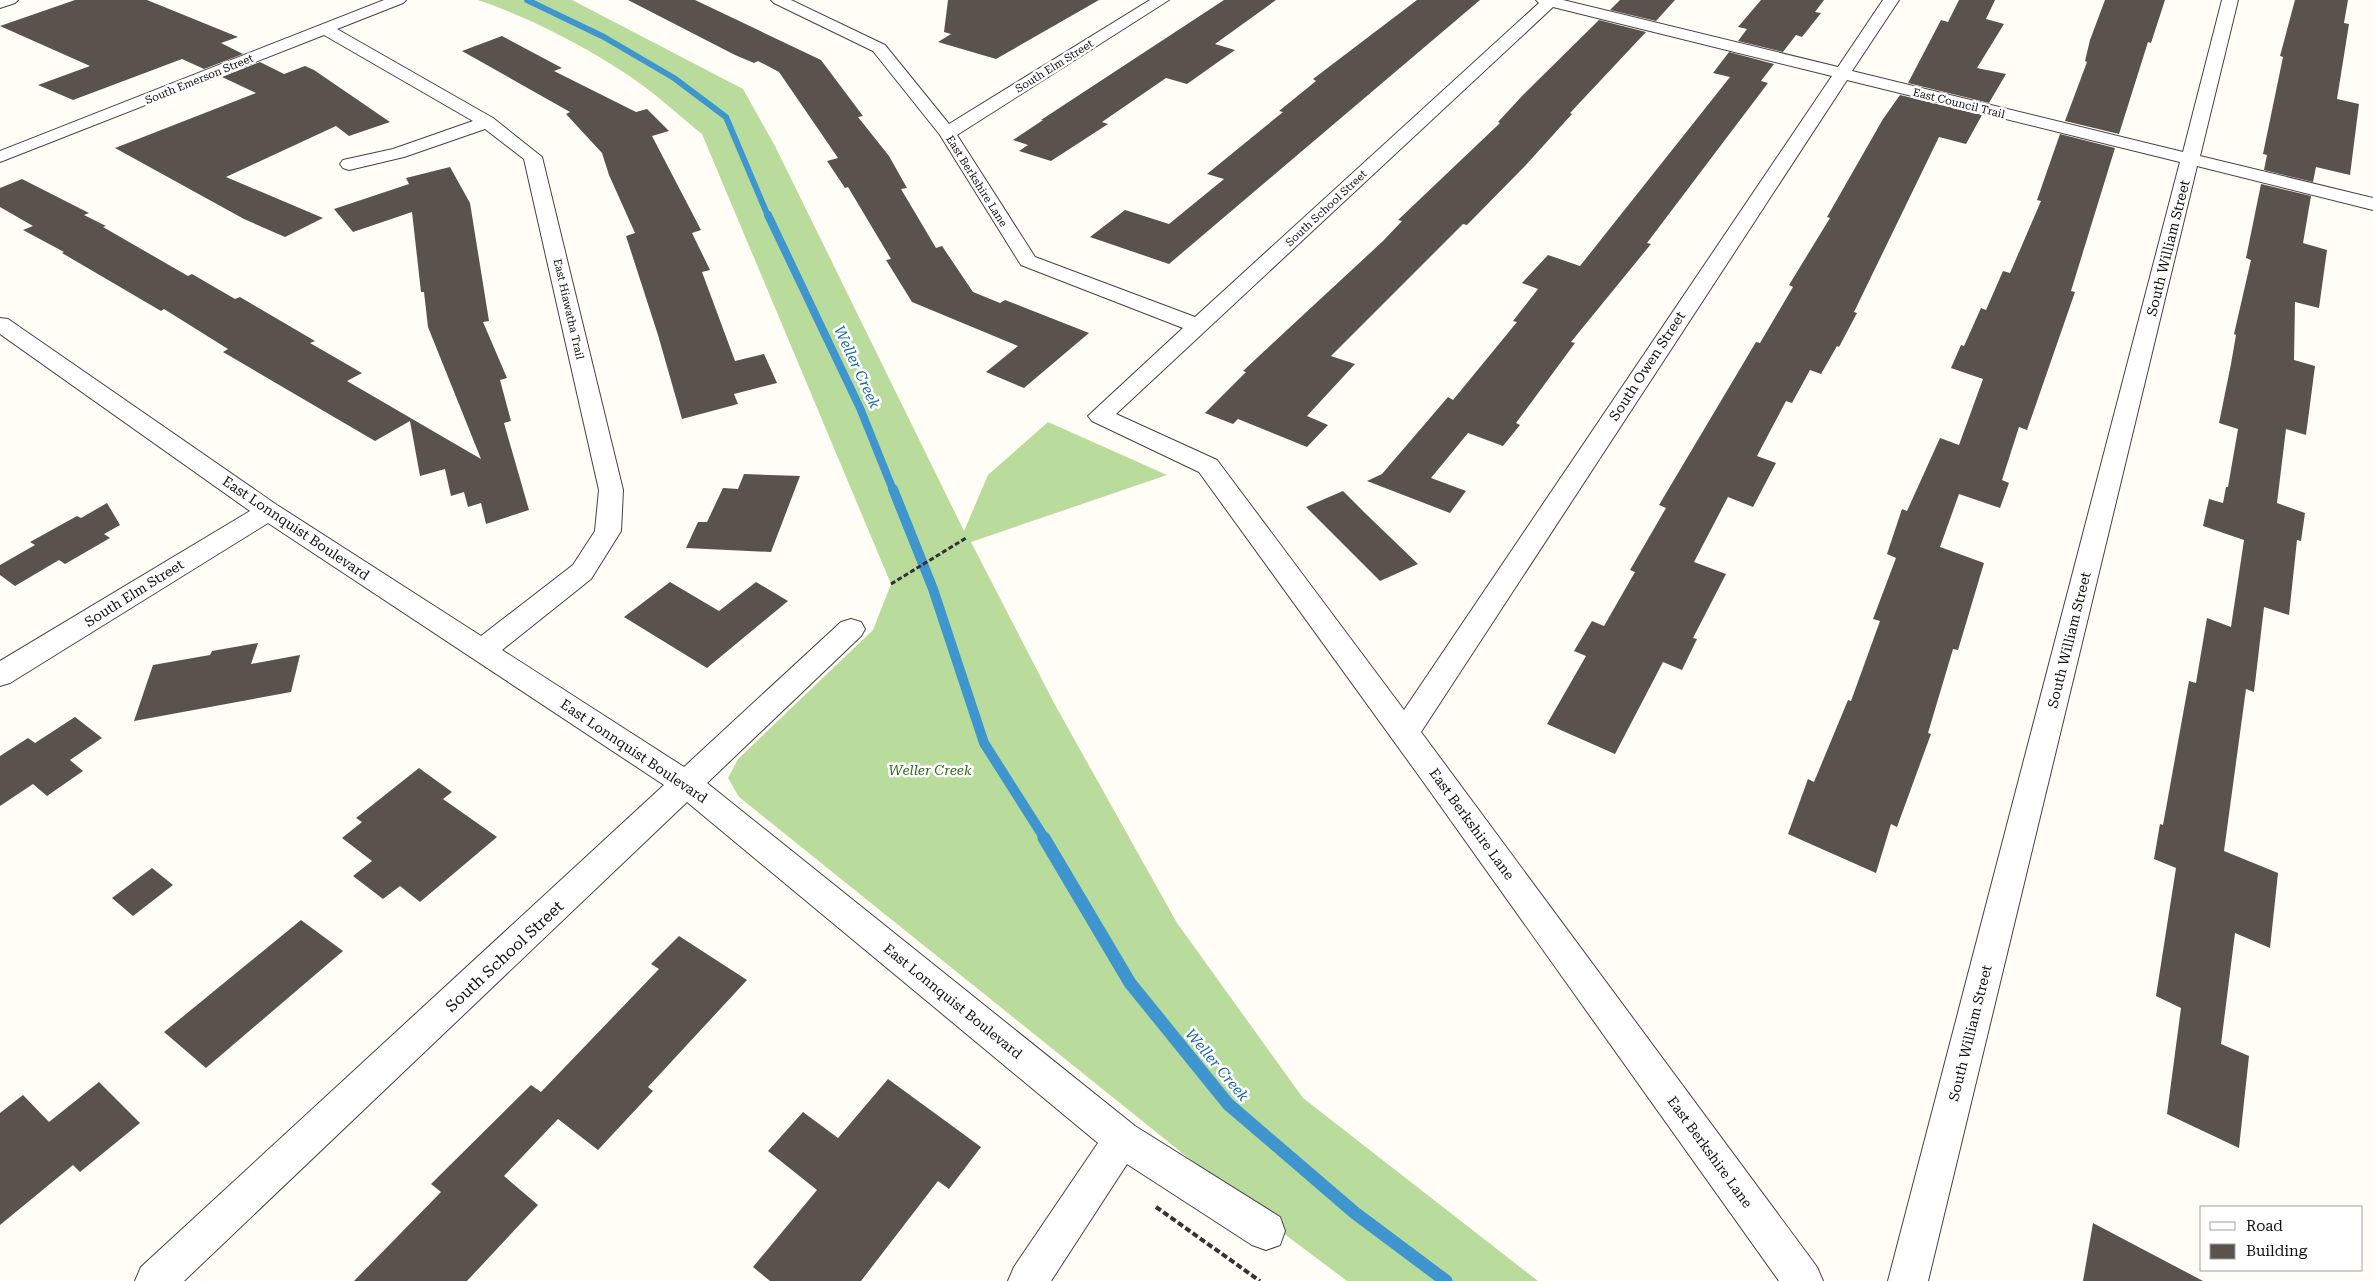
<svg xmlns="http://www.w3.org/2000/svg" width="2373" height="1281" viewBox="0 0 2373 1281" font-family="'Roboto Serif',serif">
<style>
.forest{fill:#b9dc9c}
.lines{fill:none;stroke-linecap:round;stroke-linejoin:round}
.stream-far3{stroke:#3f96cf;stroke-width:6}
.stream-far2{stroke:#3f96cf;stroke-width:8}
.stream-far1{stroke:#3f96cf;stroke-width:10}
.stream{stroke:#3f96cf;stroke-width:13}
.building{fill:#5a524d}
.minor-casing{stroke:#444;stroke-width:2}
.path-far1{stroke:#333;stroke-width:3;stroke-dasharray:5 2.5;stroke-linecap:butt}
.path{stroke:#333;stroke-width:4;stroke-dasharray:6 3;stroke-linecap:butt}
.minor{fill:#fff;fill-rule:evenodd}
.labels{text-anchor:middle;stroke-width:5;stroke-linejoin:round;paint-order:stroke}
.far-street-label{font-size:11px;fill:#111;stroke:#fff}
.street-label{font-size:14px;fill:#111;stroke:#fff}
.park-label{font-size:14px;font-style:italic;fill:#2f6b1f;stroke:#fff}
.water-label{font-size:15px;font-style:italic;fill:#1768a6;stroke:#fff}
.near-street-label{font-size:16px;fill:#111;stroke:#fff}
</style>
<rect width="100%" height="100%" fill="#fffdf5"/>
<!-- forest -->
<path class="forest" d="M478 0H572L743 89 775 146 964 531 988 475 1048 422 1167 475 971 542 1054 703 1177 923 1303 1098 1538 1281H1347L1263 1218 739 797 728 778 738 759 873 630 891 584 702 134C682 118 663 100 642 85 599 53 529 17 478 0Z"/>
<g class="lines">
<!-- stream-far3 -->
<path class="stream-far3" d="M527 0 604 37 674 78 726 117 768 216"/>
<!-- stream-far2 -->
<path class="stream-far2" d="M768 215 860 408 893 490"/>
<!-- stream-far1 -->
<path class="stream-far1" d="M893 489 933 589 984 743 1045 839"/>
<!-- stream -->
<path class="stream" d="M1044 838 1130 983 1228 1104 1355 1213 1446 1281"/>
</g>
<!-- building -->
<g class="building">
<path d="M75 0H147L238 37 221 43 243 54 204 69 182 59 73 100 38 85 90 66 0 26Z"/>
<path d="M628 0H695L821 60 863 116 858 117 889 156 907 188 901 189 936 248 942 246 973 292 1000 303 1005 300 1089 333 1024 388 986 372 1018 346 912 302 886 260 891 259 848 187 845 188 827 161 838 158 779 72 758 61 754 63 735 55Z"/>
<path d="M948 0H1099L996 59 938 42 951 34 944 32Z"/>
<path d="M1224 0H1276L1215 44 1235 50 1187 84 1166 78 1102 122 1108 124 1051 161 1019 151 1028 145 1013 140 1043 120H1041Z"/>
<path d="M1417 0H1480L1169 264 1090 237 1125 210 1169 224 1224 179 1207 174 1283 112 1279 111 1316 81 1313 79Z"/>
<path d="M1620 0H1675L1656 21 1610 10Z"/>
<path d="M1761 0H1824L1815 12 1821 13 1802 37 1796 35 1783 52 1738 41 1747 29 1738 27Z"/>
<path d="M1959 0H1995L1986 19 2004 24 1977 68 2006 74 1989 103 1908 83 1941 20 1948 22Z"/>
<path d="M2105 0H2165L2151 43 2148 42 2119 134 2065 121 2087 62 2085 61 2090 40Z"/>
<path d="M2295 0H2348L2344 23 2349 24 2337 99 2359 104 2350 175 2316 167 2313 182 2264 170 2267 155 2263 154 2283 57 2280 56Z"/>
<path d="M1599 20 1646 32 1570 113 1572 114 1525 166 1467 225 1463 224 1331 356 1355 364 1307 416 1328 425 1307 447 1238 419 1233 424 1205 413 1246 372 1243 371 1259 356 1383 241 1402 221 1398 220 1500 123 1498 122 1522 96Z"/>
<path d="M502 36 562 68 554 71 636 112 647 109 669 131 652 136 701 230 692 233 710 270 702 272 735 361 764 354 777 383 734 394 738 404 682 419 658 335 626 236 635 233 609 175 602 153 566 114 570 112 462 51Z"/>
<path d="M1729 52 1774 64 1761 81 1768 83 1647 243 1651 244 1571 342 1575 343 1516 423 1520 425 1503 446 1468 433 1431 478 1466 491 1450 513 1367 481 1382 474 1448 397 1453 400 1517 322 1513 321 1538 289 1522 283 1548 255 1580 266 1730 77 1713 73Z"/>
<path d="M260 62 284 74 305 66 314 70 390 122 349 136 336 126 226 177 323 218 285 237 244 219 115 148 256 93 222 77Z"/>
<path d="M1900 95 1982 115 1966 144 1939 137 1854 312 1857 313 1839 347 1837 346 1821 374 1810 370 1792 403 1786 401 1757 456 1776 463 1753 507 1728 497 1694 562 1726 574 1693 638 1697 639 1682 670 1663 662 1615 754 1547 724 1586 656 1574 651 1592 621 1604 626 1635 572 1630 570 1666 508 1659 505 1756 342 1760 343 1793 287 1789 285 1830 218 1827 217 1883 119Z"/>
<path d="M2060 134 2115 148 2071 291 2075 292 2027 430 2019 427 2002 480 2009 483 2000 508 1959 494 1940 547 1984 563 1958 650 1953 649 1928 733 1931 734 1897 827 1891 824 1876 873 1788 834 1808 779 1814 782 1848 700 1851 701 1880 621 1873 619 1896 558 1887 554 1902 509 1907 511 1940 438 1959 445 1983 379 1951 368 1961 345 1964 346 1981 308 1986 310 2003 271 2010 273 2041 201 2037 200Z"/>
<path d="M450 167 470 203 489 321 483 322 507 378 500 380 511 421 504 423 529 510 486 524 481 503 468 507 464 492 451 496 445 469 420 476 410 421 375 441 223 352 228 349 164 309 161 311 62 253 64 252 23 230 33 226 0 207V188L22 179 89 213 84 215 106 226 103 227 188 276 192 274 235 299 240 297 315 341 310 343 362 373 347 381 481 459 428 327 424 292H421L412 212 353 232 334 209 409 184 406 178Z"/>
<path d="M2261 184 2311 196 2303 243 2327 250 2319 308 2295 302 2294 360 2315 366 2306 435 2286 429 2277 503 2305 513 2301 541 2297 540 2289 615 2264 607 2254 692 2246 689 2224 851 2278 873 2270 948 2235 933 2221 1044 2249 1056 2239 1148 2167 1114 2181 1008 2156 996 2176 868 2154 859 2160 824 2163 825 2189 681 2196 683 2207 618 2231 627 2244 540 2203 526 2209 499 2223 503 2226 487H2228L2238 429 2219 423 2231 364 2236 335 2234 334 2251 260 2246 258Z"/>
<path d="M744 474 800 476 771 552 686 548 698 522H707L723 488 738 489Z"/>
<path d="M1343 491 1367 515 1418 564 1380 581 1306 507Z"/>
<path d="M107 503 120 525 104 534 110 538 65 564 59 560 15 586 0 575V565L35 545 30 542 77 516 81 518Z"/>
<path d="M670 582 719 611 756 582 788 601 707 668 624 617Z"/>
<path d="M258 643 251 664 300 655 291 692 134 721 153 665 210 655 212 651Z"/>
<path d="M75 717 102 738 70 760 83 771 47 796 33 784 0 806V756L28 738 35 743Z"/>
<path d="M419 768 452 792 443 799 497 837 420 902 400 886 383 899 353 876 372 861 342 838 362 822 356 818Z"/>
<path d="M152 868 173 885 133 916 112 898Z"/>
<path d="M301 920 343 951 206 1068 164 1032Z"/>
<path d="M679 936 747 980 648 1087 653 1091 598 1150 558 1119 504 1176 538 1205 467 1281H354L441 1192 431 1184 531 1085 541 1092 659 969 651 964Z"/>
<path d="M888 1079 981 1147 949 1189 938 1181 861 1281H770L753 1267 817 1190 768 1151 803 1112 838 1138Z"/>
<path d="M99 1082 140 1123 80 1172 73 1165 0 1225V1113L23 1095 49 1122Z"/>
<path d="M2093 1223 2203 1281H2083Z"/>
</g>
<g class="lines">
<!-- minor casing -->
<g class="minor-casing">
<g id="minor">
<path d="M0 0H18L15 3 0 8Z"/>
<path d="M384 0H406L403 3 337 29 493 118 542 157 623 490 621 531 591 579 502 650 684 767 841 622 851 619 861 622 865 629 861 636 707 783 1135 1126 1280 1217 1285 1231 1280 1245 1266 1250 1252 1245 1127 1164 1051 1281H1008L1014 1267 1098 1143 687 802 184 1281H135L141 1267 664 785 268 523 10 683 0 686V661L250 511 0 334V318L8 319 277 505 481 636 573 565 595 531 599 490 524 159 485 129 404 157 349 170 343 168 340 164 343 160 393 149 473 121 324 35 0 162V151Z"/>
<path d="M771 0H791L885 45 949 124 1150 0H1169L957 135 1035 257 1195 317 1539 3 1536 0H1563L1838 67 1883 0H1899L1852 71 2183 152 2222 0H2238L2200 156 2373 198V210L2197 166 1928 1281H1888L2180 162 1847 80 1421 732 1817 1267 1823 1281H1779L1422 780 1199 472 1092 421 1088 416 1183 328 1021 265 940 135 873 51 774 3ZM1553 7 1832 76 1404 710 1217 460 1116 414Z"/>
</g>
</g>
<!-- path-far1 -->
<path class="path-far1" d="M891 584 966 538"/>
<!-- path -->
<path class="path" d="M1156 1207 1260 1281"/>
<!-- minor -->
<use href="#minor" class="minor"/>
</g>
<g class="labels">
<!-- far-street labels -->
<g class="far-street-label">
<text transform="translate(1054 66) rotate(-32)" y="4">South Elm Street</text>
<text transform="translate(199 79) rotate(-22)" y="4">South Emerson Street</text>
<text transform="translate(1959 103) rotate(14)" y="4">East Council Trail</text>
<text transform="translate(977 181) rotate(58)" y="4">East Berkshire Lane</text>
<text transform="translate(1326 208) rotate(-43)" y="4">South School Street</text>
<text transform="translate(569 309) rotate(77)" y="4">East Hiawatha Trail</text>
</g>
<!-- street labels -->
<g class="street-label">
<text transform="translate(2168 248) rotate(-76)" y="5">South William Street</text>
<text transform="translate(1647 366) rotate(-57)" y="5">South Owen Street</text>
<text transform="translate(296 528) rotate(34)" y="5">East Lonnquist Boulevard</text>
<text transform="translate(134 593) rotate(-32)" y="5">South Elm Street</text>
<text transform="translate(2069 640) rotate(-76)" y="5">South William Street</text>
<text transform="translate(634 751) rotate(34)" y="5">East Lonnquist Boulevard</text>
<text transform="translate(1472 824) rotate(54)" y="5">East Berkshire Lane</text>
<text transform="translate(953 1001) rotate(39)" y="5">East Lonnquist Boulevard</text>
<text transform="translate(1970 1033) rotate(-76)" y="5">South William Street</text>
<text transform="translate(1710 1152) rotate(54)" y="5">East Berkshire Lane</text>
</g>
<!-- park labels -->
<g class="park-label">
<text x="930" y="775">Weller Creek</text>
</g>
<!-- water labels -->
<g class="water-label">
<text transform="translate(857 367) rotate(65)" y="5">Weller Creek</text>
<text transform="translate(1217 1065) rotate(50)" y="5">Weller Creek</text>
</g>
<!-- near-street labels -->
<g class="near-street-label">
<text transform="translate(504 956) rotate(-43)" y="6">South School Street</text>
</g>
</g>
<!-- legend -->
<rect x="2200" y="1206" width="162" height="65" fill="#ffffff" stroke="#a0a0a0"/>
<rect x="2210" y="1222" width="25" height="8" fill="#ffffff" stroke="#a0a0a0"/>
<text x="2246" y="1231" font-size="15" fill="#111111">Road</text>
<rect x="2210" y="1244" width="25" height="15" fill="#5a524d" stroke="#a0a0a0"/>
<text x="2246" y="1256" font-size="15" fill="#111111">Building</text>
</svg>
